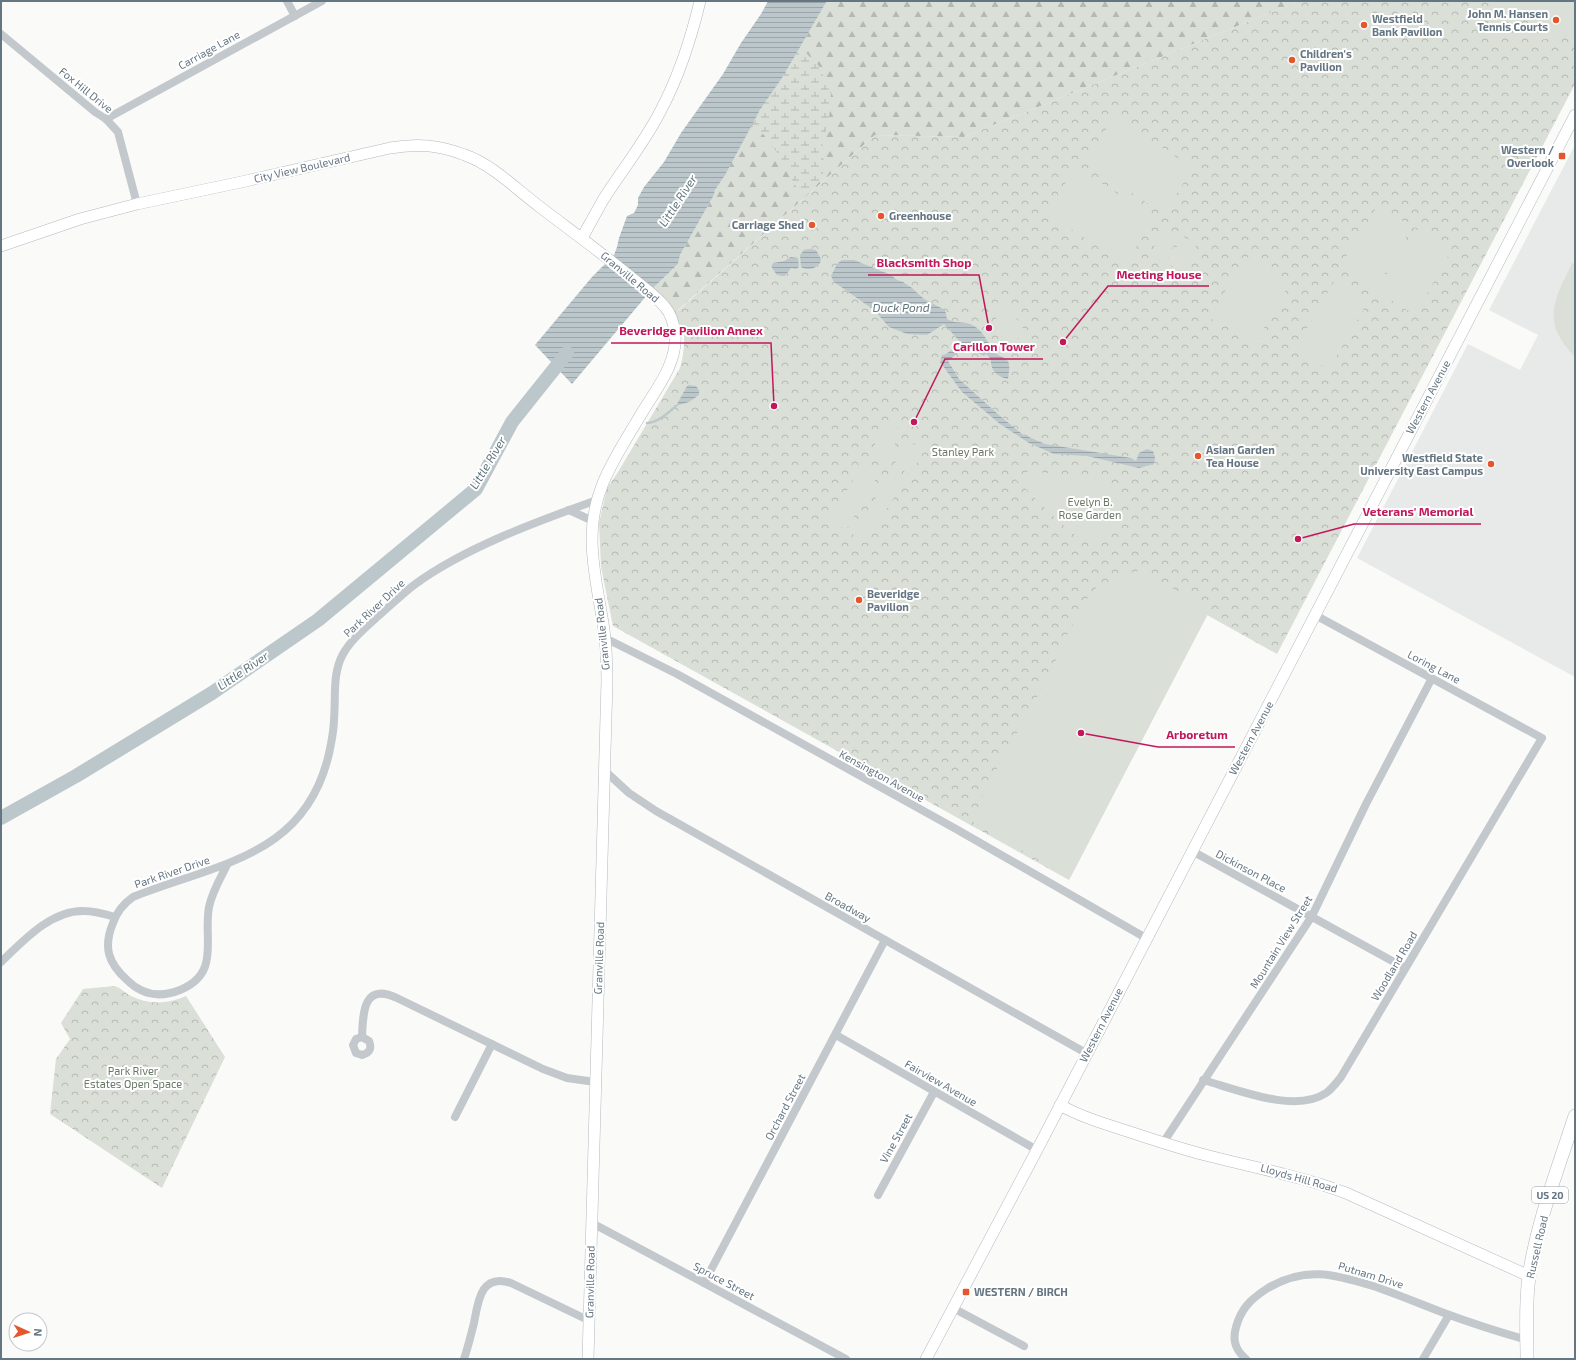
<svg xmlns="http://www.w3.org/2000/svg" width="1576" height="1360" viewBox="0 0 1576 1360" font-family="'Exo 2',sans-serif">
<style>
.built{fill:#e8e9e9}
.forest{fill:url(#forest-firs)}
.wetland{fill:url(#wetland-marsh)}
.park{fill:url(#park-crowns)}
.garden{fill:#dadfd7}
.water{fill:url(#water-rules)}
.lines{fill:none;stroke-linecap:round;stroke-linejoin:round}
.stream{stroke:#bbc7cb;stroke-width:2.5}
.river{stroke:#bbc7cb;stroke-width:14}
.secondary-casing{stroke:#b3babf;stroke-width:12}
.primary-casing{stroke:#b5babe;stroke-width:14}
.street{stroke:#c3c8cc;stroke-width:8}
.secondary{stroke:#fff;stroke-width:11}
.primary{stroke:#fff;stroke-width:13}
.poi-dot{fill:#e4572e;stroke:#fff;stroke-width:1.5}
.labels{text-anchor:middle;stroke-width:4;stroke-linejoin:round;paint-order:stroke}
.shield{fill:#fff;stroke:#939fa8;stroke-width:1}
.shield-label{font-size:10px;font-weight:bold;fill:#657683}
.poi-label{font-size:11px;font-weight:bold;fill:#657683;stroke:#fff;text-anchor:start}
.street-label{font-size:11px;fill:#657683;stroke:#fff}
.park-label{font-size:11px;fill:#687a64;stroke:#fff}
.water-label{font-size:12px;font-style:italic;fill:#60757c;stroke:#fff}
.leader{fill:none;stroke:#c2185b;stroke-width:1.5}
.callout-dot{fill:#c2185b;stroke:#fff;stroke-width:1.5}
.callout-label{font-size:12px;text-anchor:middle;font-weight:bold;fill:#c2185b;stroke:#fff;stroke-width:4;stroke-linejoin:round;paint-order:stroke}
</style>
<defs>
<pattern id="forest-firs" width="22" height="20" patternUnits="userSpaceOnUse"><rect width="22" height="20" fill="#dadfd7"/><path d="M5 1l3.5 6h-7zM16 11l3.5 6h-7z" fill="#b4b9b4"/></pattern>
<pattern id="wetland-marsh" width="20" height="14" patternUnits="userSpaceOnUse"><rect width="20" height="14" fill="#dadfd7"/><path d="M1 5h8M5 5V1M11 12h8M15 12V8" fill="none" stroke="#b4b9b4"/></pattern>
<pattern id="park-crowns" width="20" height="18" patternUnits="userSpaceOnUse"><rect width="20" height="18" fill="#dadfd7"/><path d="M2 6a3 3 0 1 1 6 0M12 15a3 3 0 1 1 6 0" fill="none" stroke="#b4b9b4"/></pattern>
<pattern id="water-rules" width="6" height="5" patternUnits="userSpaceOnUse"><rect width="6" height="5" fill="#bbc7cb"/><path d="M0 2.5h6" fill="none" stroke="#9ca6aa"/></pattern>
</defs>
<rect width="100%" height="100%" fill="#fafaf8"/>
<!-- built -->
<path class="built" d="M1575 145V677L1357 558 1468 344 1520 370 1538 335 1489 310Z"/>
<!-- forest -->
<path class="forest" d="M827 1H1299L964 137 875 135 677 311 676 314 672 307 653 288 678 264 680 255 714 195 715 190 756 117 782 78Z"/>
<!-- wetland -->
<path class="wetland" d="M800 47 819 66 831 94 829 119 821 151 825 163 822 179 803 199 792 180 788 168 764 135 752 126 760 110 782 78Z"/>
<!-- park -->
<g class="park">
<path d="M1299 1H1575V84L1277 654 1207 615 1069 880 613 626 601 567 599 523 607 488 618 472 680 368C683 358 687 335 681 325 678 322 673 319 671 317L875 135 964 137Z"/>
<path d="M115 986C121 988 125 993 131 996 148 1005 168 1004 186 996L225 1057 162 1188 50 1114 56 1059 70 1039 61 1023 83 989Z"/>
</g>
<!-- garden -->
<g class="garden">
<path d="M1489 1H1575V33L1541 40 1536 16 1494 25Z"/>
<path d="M1114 117 1193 168 1164 214 1085 162Z"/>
<path d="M1076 167 1155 218 1125 264 1046 213Z"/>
<path d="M1378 205 1412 227 1375 290 1339 268Z"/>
<path d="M1164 227 1179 235 1165 263 1150 255Z"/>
<path d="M1415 228 1451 251 1415 315 1376 291Z"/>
<path d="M1182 236 1197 244 1183 272 1168 264Z"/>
<path d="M1245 256 1291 281 1256 342 1210 318Z"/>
<path d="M1572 263 1575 264V357C1568 350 1563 343 1558 334 1546 308 1562 286 1572 263Z"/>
<path d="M1335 280 1369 300 1329 369 1294 350Z"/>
<path d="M999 301 1017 319 1025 331 1014 342 1006 340C996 331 1001 331 997 321 994 312 991 308 999 301Z"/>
<path d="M894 416 897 417 900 425 895 433V446L890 457 886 460 871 451 892 417Z"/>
<path d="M917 444 923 447 924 451 910 475 894 465C900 455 904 445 917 444Z"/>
<path d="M865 461 881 470 846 530 829 520Z"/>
<path d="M1031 471 1102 480C1138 495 1118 529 1095 545 1073 541 1035 496 1016 480L1022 474Z"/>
<path d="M889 476 903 483 866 543 853 535Z"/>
<path d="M1136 571 1146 573 1210 610 1070 878 973 822 985 789 1048 678 1066 637 1090 594 1096 588 1127 574Z"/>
</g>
<!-- water -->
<g class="water">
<path d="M768 1H827L782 78 760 110 725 175 715 190 714 195 680 255 678 264 653 288 572 384 535 345 592 277 614 255 617 247 619 238 627 216 634 213 638 205V198L644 187 664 162 681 133 723 74 741 43 761 14Z"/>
<path d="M809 249 816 250 821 259 820 263C816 269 807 271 801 267L800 255 804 250Z"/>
<path d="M791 257 798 258 799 267 796 269 791 268 785 276 777 275 772 268 773 263 784 261Z"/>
<path d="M842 260H854L891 275 897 280 903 282 912 288 924 299 945 310 947 319C954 323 959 322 966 323 979 325 985 337 991 347L990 349C1006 363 1012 353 1008 379 997 377 990 370 991 359L986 354 984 356 965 347 948 361 959 379 1000 416 1022 434 1045 444 1131 458 1136 461 1139 453 1147 449 1153 451 1155 457 1154 464 1139 468 1087 456 1054 454 1029 443 1000 424 962 392 940 362 942 355 946 354 961 343 944 324 927 335 907 334 889 327 874 310 834 282 831 276 837 264Z"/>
<path d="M689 385 696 386 699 390V395L689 402 676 406 687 386Z"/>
</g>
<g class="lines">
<!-- stream -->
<path class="stream" d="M647 423C657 423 668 413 676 406"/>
<!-- river -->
<path class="river" d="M1 818 76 776 212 693 318 620 476 489 512 422 567 353"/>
<!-- secondary casing -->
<g class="secondary-casing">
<g id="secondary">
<path d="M582 238C589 225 596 213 603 200 622 170 645 142 661 110 679 76 691 39 700 1"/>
<path d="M1 246 80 219 137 204 246 181 390 148C417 143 439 145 465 155 493 165 516 189 540 207 570 230 602 253 632 278 643 287 656 296 665 307 671 314 674 324 675 334 678 364 654 392 640 416 627 438 613 459 603 483 583 531 595 574 603 623 606 642 607 661 607 681L588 1359"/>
<path d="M1060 1105C1081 1117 1105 1124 1127 1131 1154 1140 1181 1149 1209 1156 1256 1168 1300 1176 1346 1193L1529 1276"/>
<path d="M926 1359 1037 1150 1575 115"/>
</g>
</g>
<!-- primary casing -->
<g class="primary-casing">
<path id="primary" d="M1527 1359C1527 1332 1525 1304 1529 1277 1537 1222 1558 1169 1575 1116"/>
</g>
<!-- street -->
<g class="street">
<path d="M287 1 295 16"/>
<path d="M1 34 95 112 106 119 118 132 137 204"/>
<path d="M106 119 322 1"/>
<path d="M569 510 593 521"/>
<path d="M605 638 677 674 956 829 1146 938"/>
<path d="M605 771 629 793 656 811 1086 1053"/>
<path d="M1192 851 1405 968"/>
<path d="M227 865C220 879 212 892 209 907 203 939 221 973 180 990 160 998 142 995 127 980 108 963 103 947 113 923 117 911 123 904 133 897 218 863 308 857 330 749 332 739 334 729 334 719 336 697 332 674 343 654 351 640 364 629 376 618 389 607 401 595 414 585 464 548 538 521 597 500"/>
<path d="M1 962C23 941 51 910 84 911 95 911 105 914 115 917"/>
<path d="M836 1035 1037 1150"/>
<path d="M362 1037 356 1039 353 1045 356 1053 362 1055C370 1053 372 1048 369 1041L362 1037C363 1013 363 982 397 998L543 1069 567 1078 595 1082"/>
<path d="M1203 1080C1236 1089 1295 1114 1326 1093 1332 1089 1337 1082 1341 1077L1542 738 1315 615"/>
<path d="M455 1117 492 1044"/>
<path d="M1163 1143 1312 916 1366 804 1432 678"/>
<path d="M878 1195 934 1092"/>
<path d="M592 1223 846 1359"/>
<path d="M704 1283 885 940"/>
<path d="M953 1308 1024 1346"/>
<path d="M464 1359C468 1347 471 1335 474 1323 478 1301 481 1273 511 1283L590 1321"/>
<path d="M1246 1359C1233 1348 1232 1337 1238 1321 1244 1305 1254 1297 1268 1288 1305 1266 1334 1274 1373 1286 1397 1294 1420 1304 1444 1313 1471 1323 1499 1332 1527 1340"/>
<path d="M1423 1359 1449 1315"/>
</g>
<!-- secondary -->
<use href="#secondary" class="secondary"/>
<!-- primary -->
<use href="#primary" class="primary"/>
</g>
<!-- markers -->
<g class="poi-dot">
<circle cx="1556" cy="20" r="4"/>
<circle cx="1364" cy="25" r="4"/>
<circle cx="1292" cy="60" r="4"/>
<rect x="1558" y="152" width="8" height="8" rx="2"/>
<circle cx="881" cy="216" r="4"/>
<circle cx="812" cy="225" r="4"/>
<circle cx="1198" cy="456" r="4"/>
<circle cx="1491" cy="464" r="4"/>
<circle cx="859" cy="600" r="4"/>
<rect x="962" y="1288" width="8" height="8" rx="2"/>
</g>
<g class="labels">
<!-- shield labels -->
<rect class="shield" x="1532" y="1187" width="36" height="16" rx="3"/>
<g class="shield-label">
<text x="1550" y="1199">US 20</text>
</g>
<!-- poi labels -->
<g class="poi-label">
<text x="1548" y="18" text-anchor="end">John M. Hansen<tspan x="1548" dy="13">Tennis Courts</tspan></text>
<text x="1372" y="23">Westfield<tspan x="1372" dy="13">Bank Pavilion</tspan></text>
<text x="1300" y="58">Children's<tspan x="1300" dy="13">Pavilion</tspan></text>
<text x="1554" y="154" text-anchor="end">Western /<tspan x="1554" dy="13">Overlook</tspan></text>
<text x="889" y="220">Greenhouse</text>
<text x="804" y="229" text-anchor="end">Carriage Shed</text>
<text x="1206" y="454">Asian Garden<tspan x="1206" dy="13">Tea House</tspan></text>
<text x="1483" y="462" text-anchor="end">Westfield State<tspan x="1483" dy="13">University East Campus</tspan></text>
<text x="867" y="598">Beveridge<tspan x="867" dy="13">Pavilion</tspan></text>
<text x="974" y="1296">WESTERN / BIRCH</text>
</g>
<!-- street labels -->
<g class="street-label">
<text transform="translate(209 50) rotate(-29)" y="4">Carriage Lane</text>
<text transform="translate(86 90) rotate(39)" y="4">Fox Hill Drive</text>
<text transform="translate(302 168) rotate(-13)" y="4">City View Boulevard</text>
<text transform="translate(630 277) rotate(40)" y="4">Granville Road</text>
<text transform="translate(1428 397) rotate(-62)" y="4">Western Avenue</text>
<text transform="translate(374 608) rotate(-43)" y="4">Park River Drive</text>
<text transform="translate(602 634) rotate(-96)" y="4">Granville Road</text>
<text transform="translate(1434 667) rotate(28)" y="4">Loring Lane</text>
<text transform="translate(1251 738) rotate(-62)" y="4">Western Avenue</text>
<text transform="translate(882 776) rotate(29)" y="4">Kensington Avenue</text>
<text transform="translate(1251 871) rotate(28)" y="4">Dickinson Place</text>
<text transform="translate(172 872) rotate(-19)" y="4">Park River Drive</text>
<text transform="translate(848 907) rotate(29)" y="4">Broadway</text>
<text transform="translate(1281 942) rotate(-58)" y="4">Mountain View Street</text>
<text transform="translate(599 958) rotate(-88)" y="4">Granville Road</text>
<text transform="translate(1394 966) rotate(-59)" y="4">Woodland Road</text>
<text transform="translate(1101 1025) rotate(-63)" y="4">Western Avenue</text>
<text transform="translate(941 1083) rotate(30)" y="4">Fairview Avenue</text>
<text transform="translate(785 1107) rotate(-62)" y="4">Orchard Street</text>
<text transform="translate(896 1138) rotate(-61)" y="4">Vine Street</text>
<text transform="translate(1299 1178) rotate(16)" y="4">Lloyds Hill Road</text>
<text transform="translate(1537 1247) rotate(-77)" y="4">Russell Road</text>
<text transform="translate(1371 1275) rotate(17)" y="4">Putnam Drive</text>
<text transform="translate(724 1281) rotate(28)" y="4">Spruce Street</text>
<text transform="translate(590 1282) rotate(-89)" y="4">Granville Road</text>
</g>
<!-- park labels -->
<g class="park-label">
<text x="963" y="456">Stanley Park</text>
<text x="1090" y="506">Evelyn B.<tspan x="1090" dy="13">Rose Garden</tspan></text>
<text x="133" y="1075">Park River<tspan x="133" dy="13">Estates Open Space</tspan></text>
</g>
<!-- water labels -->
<g class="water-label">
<text transform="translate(678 201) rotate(-57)" y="4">Little River</text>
<text x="901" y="312">Duck Pond</text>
<text transform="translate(488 463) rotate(-59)" y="4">Little River</text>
<text transform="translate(243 671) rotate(-34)" y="4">Little River</text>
</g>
</g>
<!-- callouts -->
<path class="leader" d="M989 328L979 275H868M1063 342L1108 286H1209M774 406L771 343H611M914 422L945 359H1043M1298 539L1354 524H1481M1081 733L1158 747H1235"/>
<g class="callout-dot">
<circle cx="989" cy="328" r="4"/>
<circle cx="1063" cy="342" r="4"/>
<circle cx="774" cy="406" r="4"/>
<circle cx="914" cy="422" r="4"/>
<circle cx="1298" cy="539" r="4"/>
<circle cx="1081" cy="733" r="4"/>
</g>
<g class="callout-label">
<text x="924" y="267">Blacksmith Shop</text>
<text x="1159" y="279">Meeting House</text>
<text x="691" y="335">Beveridge Pavilion Annex</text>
<text x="994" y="351">Carillon Tower</text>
<text x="1418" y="516">Veterans' Memorial</text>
<text x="1197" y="739">Arboretum</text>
</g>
<!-- border -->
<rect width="1576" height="1360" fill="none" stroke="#657683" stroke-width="4"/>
<!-- north arrow -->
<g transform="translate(28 1332) rotate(93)"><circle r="19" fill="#ffffff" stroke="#c1c8cd"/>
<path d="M0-3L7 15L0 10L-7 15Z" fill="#e4572e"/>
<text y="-6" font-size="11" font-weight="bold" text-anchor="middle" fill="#657683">N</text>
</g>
</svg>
